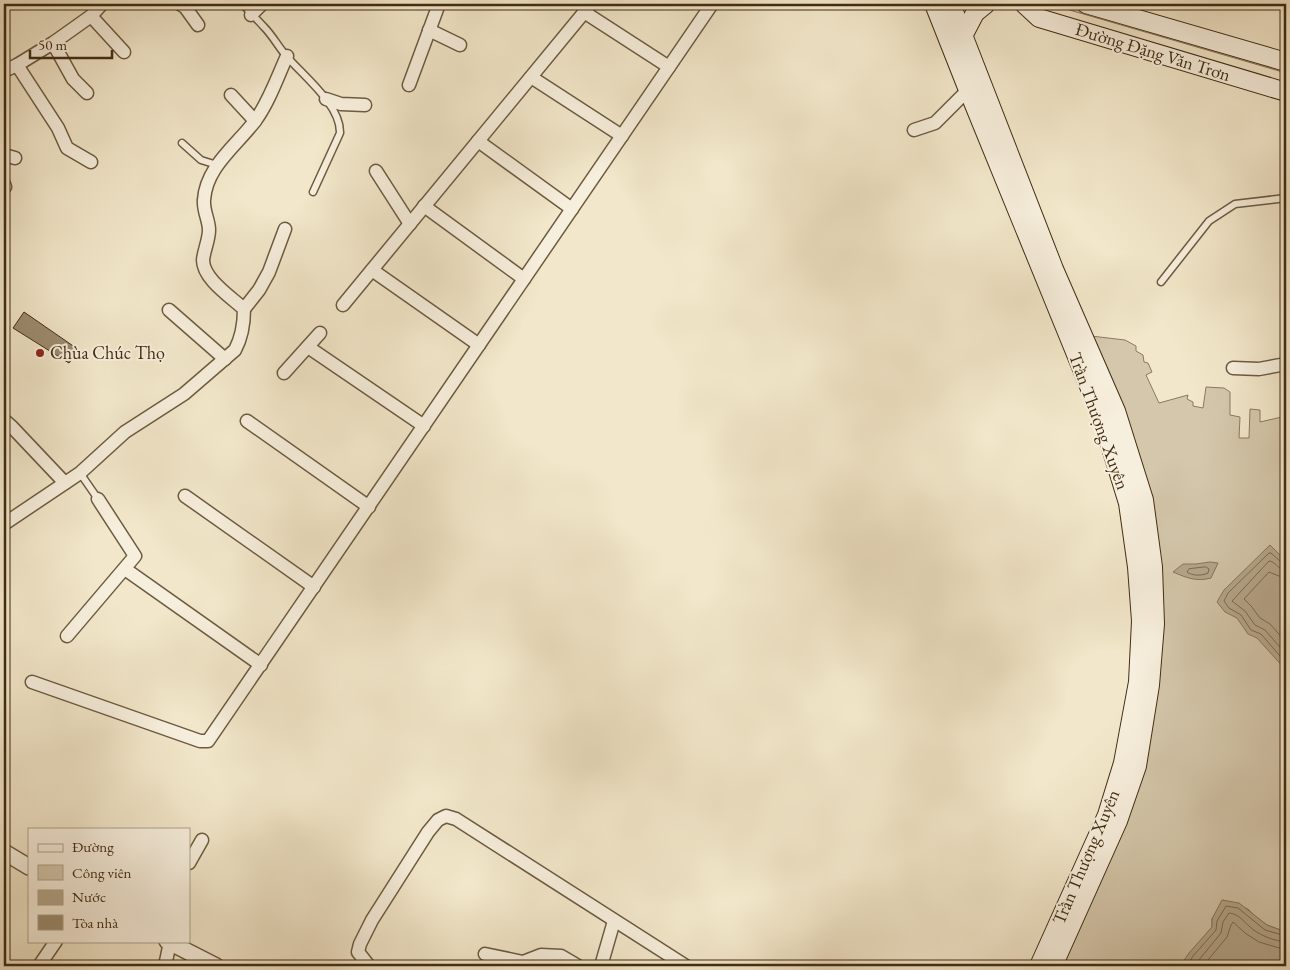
<svg xmlns="http://www.w3.org/2000/svg" width="1290" height="970" viewBox="0 0 1290 970" font-family="'EB Garamond',serif">
<style>
.green{fill:#d4c7ab;stroke:#8a7a5f}
.water{fill:#b6a78c;stroke:#87765c}
.lines{fill:none;stroke-linecap:round;stroke-linejoin:round}
.shore{stroke:#7c6a50;stroke-width:1}
.building{fill:#9d8d72;stroke:#412c13}
.service-casing{stroke:#6d5b41;stroke-width:9}
.minor-casing{stroke:#6d5b41;stroke-width:15}
.tertiary-casing{stroke:#6d5b41;stroke-width:18}
.secondary-casing{stroke:#412c13;stroke-width:20}
.service{stroke:#f7efdd;stroke-width:6}
.minor{stroke:#f7efdd;stroke-width:12}
.tertiary{stroke:#f7efdd;stroke-width:15}
.secondary{stroke:#f7efdd;stroke-width:18}
.poi-dot{fill:#8f2418;stroke:#f7efdd;stroke-width:2}
.labels{text-anchor:middle;stroke-width:4;stroke-linejoin:round;paint-order:stroke}
.street-label{font-size:18px;fill:#412c13;stroke:#f7efdd}
.poi-label{font-size:18px;fill:#412c13;stroke:#f7efdd;text-anchor:start}
</style>
<rect width="100%" height="100%" fill="#f2e7ca"/>
<filter id="stains"><feTurbulence type="fractalNoise" baseFrequency=".004" numOctaves="4"/><feColorMatrix values="0 0 0 0 .2 0 0 0 0 .09 0 0 0 0 .02 0 0 0 .5 -.17"/></filter>
<radialGradient id="worn" r=".72"><stop offset=".6" stop-color="#630" stop-opacity="0"/><stop offset="1" stop-color="#630" stop-opacity=".3"/></radialGradient>
<!-- green -->
<g class="green">
<path d="M1049 4H1063L1286 68V73Z"/>
<path d="M1091 336 1125 340 1136 346V351L1143 355 1144 362 1148 363 1152 372 1146 375 1159 403 1188 395 1187 399 1193 402V406L1203 408 1206 387 1224 388 1230 392V415L1240 417 1239 438H1249L1250 409 1260 410V422L1286 416V932L1267 925 1257 918 1248 909 1223 900 1212 919V927L1180 966H1057L1157 684Z"/>
</g>
<!-- water -->
<g class="water">
<path d="M1270 545 1286 561V670L1257 638 1248 634 1237 618 1225 612 1217 602 1224 590Z"/>
<path d="M1210 562 1218 563 1211 578C1197 582 1187 578 1173 572L1183 564H1196Z"/>
<path d="M1222 900 1239 903 1267 925 1286 932V966H1180L1189 953 1212 927V919Z"/>
</g>
<g class="lines">
<!-- shore -->
<g class="shore">
<path d="M1286 563 1281 562 1271 553H1269L1228 593 1224 601 1229 608 1241 615 1251 630 1261 634 1286 663"/>
<path d="M1206 567 1209 569 1208 573C1202 576 1192 576 1187 572L1189 569Z"/>
<path d="M1286 570C1278 570 1275 561 1269 561L1232 601 1245 611 1255 625 1265 630 1286 654"/>
<path d="M1286 577 1279 576 1269 572 1244 599 1251 606 1260 618 1270 624 1286 642"/>
<path d="M1187 966 1193 956 1216 930 1217 921 1226 906 1238 908 1265 930 1286 936"/>
<path d="M1194 966 1221 933 1223 922 1229 913C1239 914 1242 920 1249 926 1258 935 1274 941 1286 942"/>
<path d="M1203 966 1227 937 1231 925 1233 922 1245 933 1259 942 1286 950"/>
</g>
</g>
<!-- building -->
<path class="building" d="M24 312 79 350 69 363 13 328Z"/>
<g class="lines">
<!-- service casing -->
<g class="service-casing">
<g id="service">
<path d="M243 4C249 12 257 19 264 27 273 36 279 48 288 58 305 77 341 106 340 133L313 192"/>
<path d="M182 143 201 160 217 165"/>
<path d="M1161 282 1209 221 1235 204 1286 198"/>
<path d="M80 473 98 499"/>
</g>
</g>
<!-- minor casing -->
<g class="minor-casing">
<g id="minor">
<path d="M180 4 185 7 198 25"/>
<path d="M584 12 669 67"/>
<path d="M251 15 262 4"/>
<path d="M91 16 124 52"/>
<path d="M429 30 460 45"/>
<path d="M53 43 73 79 87 93"/>
<path d="M17 65 58 128 67 148 91 162"/>
<path d="M4 71 17 65 53 43 91 16 102 4"/>
<path d="M531 77 622 136"/>
<path d="M409 85 439 4"/>
<path d="M231 95 255 121"/>
<path d="M326 99 341 104 365 105"/>
<path d="M914 130 935 123 968 90"/>
<path d="M478 141 572 209"/>
<path d="M4 155 15 158"/>
<path d="M376 171 410 224"/>
<path d="M4 184 5 187"/>
<path d="M424 206 524 279"/>
<path d="M372 270 479 345"/>
<path d="M343 305 591 4"/>
<path d="M244 309 259 290 269 272 285 229"/>
<path d="M169 310 225 359"/>
<path d="M308 347 424 426"/>
<path d="M1233 368 1259 369 1286 364"/>
<path d="M284 373 320 333"/>
<path d="M4 420 12 427 65 483"/>
<path d="M247 421 369 507"/>
<path d="M185 496 314 587"/>
<path d="M4 524 80 473 125 432 184 394 235 350C242 337 244 324 244 309 231 297 203 279 203 260 204 250 209 240 209 230 209 220 203 211 204 200 206 167 236 146 255 121 269 102 277 78 287 56"/>
<path d="M125 569 261 665"/>
<path d="M67 636 135 556 98 499"/>
<path d="M32 682 200 741H208L712 4"/>
<path d="M189 863 202 840"/>
<path d="M485 954 523 962 541 955 561 956 578 966"/>
<path d="M39 966 56 941"/>
<path d="M165 966 170 942"/>
<path d="M369 966 358 952 360 944 372 920 428 832 438 820 446 816 456 819 686 966"/>
<path d="M601 966 614 921"/>
</g>
</g>
<!-- tertiary casing -->
<g class="tertiary-casing">
<g id="tertiary">
<path d="M4 852 29 867"/>
<path d="M167 941 216 966"/>
</g>
</g>
<!-- secondary casing -->
<g class="secondary-casing">
<g id="secondary">
<path d="M934 4 968 90 1102 418 1128 503 1137 567 1141 621 1138 682 1123 763 1107 815 1039 966"/>
<path d="M951 4 1054 269 1116 411 1144 500 1153 567 1155 624 1150 685 1137 766 1118 821 1053 966"/>
<path d="M1024 4 1039 18 1286 92"/>
<path d="M1086 4 1286 62"/>
<path d="M963 36 975 13 986 4"/>
</g>
</g>
<!-- service -->
<use href="#service" class="service"/>
<!-- minor -->
<use href="#minor" class="minor"/>
<!-- tertiary -->
<use href="#tertiary" class="tertiary"/>
<!-- secondary -->
<use href="#secondary" class="secondary"/>
</g>
<!-- markers -->
<circle class="poi-dot" cx="40" cy="353" r="5"/>
<g class="labels">
<!-- street labels -->
<g class="street-label">
<text transform="translate(1153 52) rotate(17)" y="6">Đường Đặng Văn Trơn</text>
<text transform="translate(1099 421) rotate(70)" y="6">Trần Thượng Xuyên</text>
<text transform="translate(1086 857) rotate(-67)" y="6">Trần Thượng Xuyên</text>
</g>
<!-- poi labels -->
<g class="poi-label">
<text x="50" y="359">Chùa Chúc Thọ</text>
</g>
</g>
<!-- margin -->
<rect width="1290" height="970" fill="none" stroke="#f2e7ca" stroke-width="20"/>
<rect x="5" y="5" width="1280" height="960" fill="none" stroke="#412c13" stroke-width="2.5"/>
<rect x="10" y="10" width="1270" height="950" fill="none" stroke="#412c13"/>
<!-- legend -->
<rect x="28" y="828" width="162" height="115" fill="#f7efdd" stroke="#aea18c"/>
<rect x="38" y="844" width="25" height="8" fill="#f7efdd" stroke="#aea18c"/>
<text x="72" y="852" font-size="15" fill="#412c13">Đường</text>
<rect x="38" y="865" width="25" height="15" fill="#d4c7ab" stroke="#aea18c"/>
<text x="72" y="878" font-size="15" fill="#412c13">Công viên</text>
<rect x="38" y="890" width="25" height="15" fill="#b6a78c" stroke="#aea18c"/>
<text x="72" y="902" font-size="15" fill="#412c13">Nước</text>
<rect x="38" y="915" width="25" height="15" fill="#9d8d72" stroke="#aea18c"/>
<text x="72" y="928" font-size="15" fill="#412c13">Tòa nhà</text>
<!-- scale -->
<path d="M30 50v8h82v-8" fill="none" stroke="#412c13" stroke-width="2.5"/>
<text x="38" y="50" font-size="15" fill="#412c13" stroke="#f7efdd" stroke-width="4" paint-order="stroke">50 m</text>
<rect width="100%" height="100%" filter="url(#stains)"/>
<rect width="100%" height="100%" fill="url(#worn)"/>
</svg>
